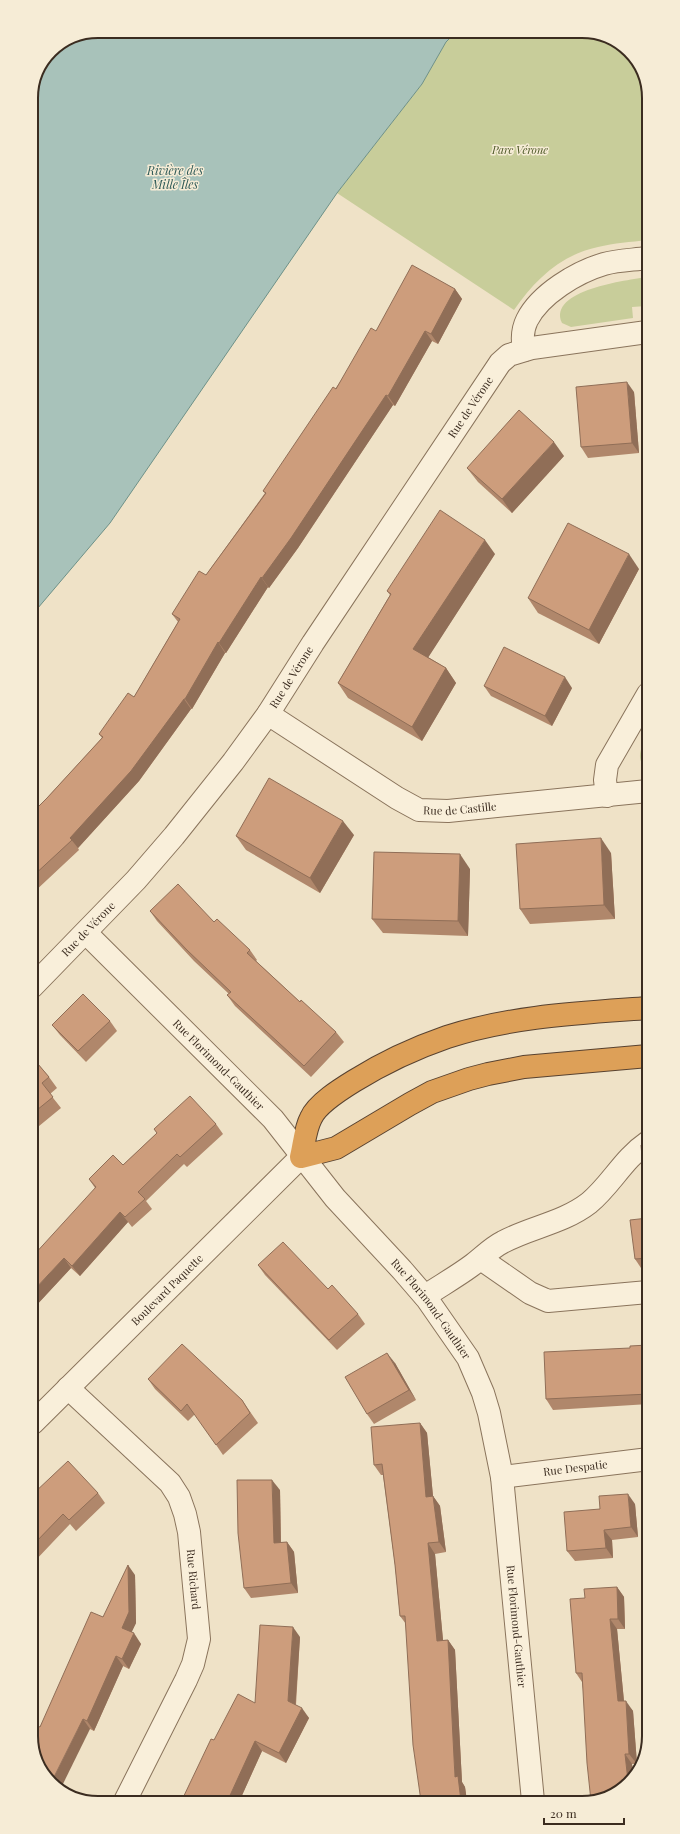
<svg xmlns="http://www.w3.org/2000/svg" width="680" height="1834" viewBox="0 0 680 1834" font-family="'Playfair Display',serif">
<style>
.green{fill:#c8cd9a}
.water{fill:#a8c2ba;stroke:#6e9188}
.lines{fill:none;stroke-linecap:round;stroke-linejoin:round}
.minor-casing{stroke:#8a745c;stroke-width:24}
.highway-casing{stroke:#584230;stroke-width:24}
.minor{stroke:#f9efda;stroke-width:22}
.highway{stroke:#dda058;stroke-width:22}
.wall{fill:#b0876b}
.shaded-wall{fill:#906e57}
.building{fill:#cd9d7c;stroke:#906e57}
.labels{text-anchor:middle;stroke-width:3;stroke-linejoin:round;paint-order:stroke}
.park-label{font-size:11px;font-style:italic;fill:#4c5726;stroke:#f6ecd6}
.street-label{font-size:11px;fill:#3b2c20;stroke:#f6ecd6}
.water-label{font-size:12px;font-style:italic;fill:#2f5a57;stroke:#f6ecd6}
.rim{fill:none;stroke:#3b2c20;stroke-width:2}
</style>
<rect width="100%" height="100%" fill="#efe2c7"/>
<!-- green -->
<g class="green">
<path d="M586 31 623 45 647 81V240C631 242 614 243 598 247 560 255 535 280 514 310L337 193 422 84 446 42 456 32Z"/>
<path d="M647 277V308L646 306 632 307 633 318 571 327 562 323C547 290 628 280 647 277Z"/>
<path d="M648 735V770C634 760 641 747 648 735Z"/>
</g>
<!-- water -->
<path class="water" d="M456 32 446 42 422 84 337 193 110 523 32 615 31 94 51 51 73 36Z"/>
<g class="lines">
<!-- minor casing -->
<g class="minor-casing">
<g id="minor">
<path d="M524 350C522 340 522 330 527 320 540 294 577 272 604 264 618 260 633 260 647 258"/>
<path id="s1" d="M268 714 397 798 419 810 448 811 648 791"/>
<path d="M607 796 605 780 607 765 648 694"/>
<path id="s2" d="M86 933 273 1119 335 1198 402 1270 427 1299 468 1358 483 1393 489 1413 502 1477 533 1801"/>
<path id="s3" d="M32 987 136 880 174 836 233 762 268 714 313 643 500 363 509 355 532 348 647 332"/>
<path d="M481 1259 530 1293 548 1301 648 1292"/>
<path d="M425 1296C440 1286 456 1277 471 1266 482 1258 491 1248 503 1242 531 1227 563 1223 589 1203 611 1185 623 1159 648 1142"/>
<path id="s4" d="M68 1388 170 1483 179 1497 185 1514 189 1532 199 1639 193 1664 186 1680 124 1803"/>
<path id="s5" d="M33 1423 301 1157"/>
<path id="s6" d="M502 1477 649 1459"/>
</g>
</g>
<!-- highway casing -->
<g class="highway-casing">
<path id="highway" d="M648 1008C581 1013 511 1016 447 1037 415 1048 383 1063 354 1081 341 1089 317 1104 311 1118 305 1129 304 1145 301 1157L336 1148 410 1104 432 1092 469 1079 488 1074 524 1067 648 1056"/>
</g>
<!-- minor -->
<use href="#minor" class="minor"/>
<!-- highway -->
<use href="#highway" class="highway"/>
</g>
<!-- wall -->
<g class="wall">
<path d="M455 289 462 299 438 344 432 341 395 406 393 405 298 548 269 588 268 587 226 653H225L192 709H191L139 781 78 848 79 850 32 894V813L47 798 102 738 99 734 134 697 178 622 172 614 206 575 265 493 263 491 376 331Z"/>
<path d="M634 392 639 453 588 458 581 447Z"/>
<path d="M564 456 512 513 478 482 467 468Z"/>
<path d="M495 554 428 657 446 668 456 683 422 741 348 698 338 683 390 595 387 591Z"/>
<path d="M639 569 599 644 538 613 528 598Z"/>
<path d="M484 686 572 688 552 726 491 696Z"/>
<path d="M354 835 320 893 246 850 236 836Z"/>
<path d="M611 853 615 919 530 924 520 909Z"/>
<path d="M470 869 468 936 383 933 372 919Z"/>
<path d="M150 911 214 922 250 950 257 960 256 961 300 1002 336 1032 344 1042 311 1077 235 1006 227 995 229 994 194 961 157 921Z"/>
<path d="M110 1021 117 1031 86 1062 60 1035 52 1025Z"/>
<path d="M32 1057 49 1077 57 1088 50 1094 61 1108 33 1131Z"/>
<path d="M216 1124 223 1134 187 1167 184 1164 146 1201 152 1209 132 1227 128 1222 80 1276 71 1268 33 1309 95 1188 89 1179 123 1165 157 1133 154 1129Z"/>
<path d="M648 1145V1176L643 1169Z"/>
<path d="M648 1218V1277H647L635 1259Z"/>
<path d="M258 1265 328 1289 358 1314 365 1324 337 1350 265 1275Z"/>
<path d="M648 1345 649 1404 553 1410 546 1399 630 1348Z"/>
<path d="M395 1363 416 1400 374 1424 367 1414Z"/>
<path d="M148 1379 242 1400 258 1423 223 1455 195 1414 188 1421 155 1389Z"/>
<path d="M420 1423 427 1433 433 1496 440 1506 446 1552 435 1554 443 1640H448L455 1650 462 1782 465 1787 467 1801 406 1624 400 1616 395 1565 383 1475H381L374 1465Z"/>
<path d="M280 1490 281 1543 287 1542 294 1552 298 1593 251 1598 244 1588Z"/>
<path d="M98 1493 105 1503 76 1531 70 1524 33 1563V1494Z"/>
<path d="M635 1504 638 1537 612 1540 613 1558 575 1561 567 1551 600 1509Z"/>
<path d="M135 1575 136 1623 131 1632 141 1644 129 1669 123 1666 94 1731 90 1729 40 1727 103 1617Z"/>
<path d="M617 1587 624 1597 625 1629H617L624 1701 633 1711 637 1764H632L634 1777 599 1801 582 1682 576 1673Z"/>
<path d="M300 1637 296 1705 309 1718 286 1763 262 1751 239 1802H181L214 1740 255 1703Z"/>
</g>
<!-- shaded-wall -->
<g class="shaded-wall">
<path d="M455 289 462 299 438 344 431 334Z"/>
<path d="M425 331 432 341 395 406 388 396Z"/>
<path d="M627 382 634 392 639 453 632 443Z"/>
<path d="M386 395 393 405 298 548 269 588 262 578Z"/>
<path d="M554 442 564 456 512 513 502 499Z"/>
<path d="M485 540 495 554 424 664 413 649Z"/>
<path d="M629 554 639 569 599 644 589 630Z"/>
<path d="M261 577 268 587 226 653 219 643Z"/>
<path d="M218 642 225 653 192 709 185 699Z"/>
<path d="M446 668 456 683 422 741 412 727Z"/>
<path d="M565 677 572 688 552 726 545 716Z"/>
<path d="M184 699 191 709 139 781 78 848 70 838Z"/>
<path d="M343 821 354 835 320 893 310 878Z"/>
<path d="M601 838 611 853 615 919 604 905Z"/>
<path d="M460 854 470 869 468 936 458 921Z"/>
<path d="M120 1212 128 1222 80 1276 72 1266Z"/>
<path d="M64 1258 71 1268 33 1309V1291Z"/>
<path d="M387 1353 395 1363 416 1400 409 1390Z"/>
<path d="M420 1423 427 1433 434 1507 426 1497Z"/>
<path d="M272 1480 280 1490 281 1553 274 1543Z"/>
<path d="M628 1494 635 1504 638 1537 631 1527Z"/>
<path d="M433 1496 440 1506 446 1552 439 1542Z"/>
<path d="M604 1530 612 1540 613 1558 606 1548Z"/>
<path d="M287 1542 294 1552 298 1593 291 1583Z"/>
<path d="M428 1543 435 1554 444 1651 437 1641Z"/>
<path d="M128 1565 135 1575 136 1623 129 1638 122 1628Z"/>
<path d="M617 1587 624 1597 625 1629 618 1619Z"/>
<path d="M610 1619 617 1629 625 1712 618 1701Z"/>
<path d="M293 1627 300 1637 295 1711 288 1701Z"/>
<path d="M134 1633 141 1644 129 1669 122 1659Z"/>
<path d="M448 1640 455 1650 462 1782 465 1787 467 1801H461L455 1777Z"/>
<path d="M116 1656 123 1666 94 1731 87 1721Z"/>
<path d="M626 1701 633 1711 637 1764 629 1754Z"/>
<path d="M302 1708 309 1718 286 1763 279 1753Z"/>
<path d="M83 1719 90 1729 60 1790 57 1789 52 1781Z"/>
<path d="M255 1741 262 1751 239 1802H227Z"/>
<path d="M625 1754 632 1764 634 1777 628 1781Z"/>
</g>
<!-- building -->
<g class="building">
<path d="M412 265 455 289 431 334 425 331 388 396 386 395 291 538 262 578 261 577 219 643 218 642 185 699H184L131 771 70 838 72 840 32 877V813L47 798 103 737 99 734 128 693 134 697 180 619 172 614 199 571 206 575 266 493 263 491 333 387 336 389 371 328 376 331Z"/>
<path d="M627 382 632 443 581 447 576 387Z"/>
<path d="M519 410 554 442 502 499 467 468Z"/>
<path d="M440 510 485 540 413 649 446 668 412 727 338 683 391 594 387 591Z"/>
<path d="M568 523 629 554 589 630 528 598Z"/>
<path d="M504 647 565 677 545 716 484 686Z"/>
<path d="M269 778 343 821 310 878 236 836Z"/>
<path d="M601 838 604 905 520 909 516 844Z"/>
<path d="M374 852 460 854 458 921 372 919Z"/>
<path d="M178 884 214 922 217 919 250 950 247 953 300 1002 301 1000 336 1032 304 1066 227 995 231 992 187 950 150 911Z"/>
<path d="M83 994 110 1021 78 1051 52 1025Z"/>
<path d="M32 1057 49 1077 42 1083 53 1097 32 1114Z"/>
<path d="M190 1096 216 1124 180 1157 177 1154 138 1192 145 1199 125 1217 120 1212 72 1266 64 1258 33 1291V1256L96 1187 89 1179 113 1155 123 1165 157 1133 154 1129Z"/>
<path d="M641 1145H648V1169H643Z"/>
<path d="M648 1218V1258L635 1259 630 1220Z"/>
<path d="M283 1242 328 1289 332 1285 358 1314 329 1340 258 1265Z"/>
<path d="M182 1344 242 1400 250 1413 216 1445 187 1404 181 1411 148 1379Z"/>
<path d="M648 1345 649 1394 546 1399 544 1352 630 1348V1346Z"/>
<path d="M387 1353 409 1390 367 1414 345 1377Z"/>
<path d="M420 1423 426 1497 433 1496 439 1542 428 1543 437 1641 448 1640 455 1777 458 1776 461 1801H421L413 1745 405 1616H400L395 1565 382 1464 374 1465 371 1427Z"/>
<path d="M68 1461 98 1493 69 1520 63 1514 33 1545V1494Z"/>
<path d="M237 1480H272L274 1543 287 1542 291 1583 244 1588 238 1533Z"/>
<path d="M628 1494 631 1527 604 1530 606 1548 567 1551 564 1512 600 1509 599 1496Z"/>
<path d="M128 1565 129 1612 122 1628 134 1633 122 1659 116 1656 87 1721 83 1719 52 1781 33 1753V1724L40 1727 91 1612 103 1617Z"/>
<path d="M617 1587 618 1619H610L618 1701H626L629 1754H625L628 1781 599 1801H591L587 1763 582 1673H576L570 1599 585 1598 584 1589Z"/>
<path d="M260 1625 293 1627 288 1701 302 1708 279 1753 255 1741 227 1802H181L211 1739 214 1740 238 1694 255 1703Z"/>
</g>
<g class="labels">
<!-- park labels -->
<g class="park-label">
<text x="520" y="154">Parc Vérone</text>
</g>
<!-- street labels -->
<g class="street-label">
<text dy="4" stroke="none"><textPath href="#s3" startOffset="729">Rue de Vérone</textPath></text>
<text dy="4" stroke="none"><textPath href="#s3" startOffset="405">Rue de Vérone</textPath></text>
<text dy="4" stroke="none"><textPath href="#s1" startOffset="220">Rue de Castille</textPath></text>
<text dy="4" stroke="none"><textPath href="#s3" startOffset="81">Rue de Vérone</textPath></text>
<text dy="4" stroke="none"><textPath href="#s2" startOffset="187">Rue Florimond-Gauthier</textPath></text>
<text dy="4" stroke="none"><textPath href="#s5" startOffset="189">Boulevard Paquette</textPath></text>
<text dy="4" stroke="none"><textPath href="#s2" startOffset="511">Rue Florimond-Gauthier</textPath></text>
<text dy="4" stroke="none"><textPath href="#s6" startOffset="74">Rue Despatie</textPath></text>
<text dy="4" stroke="none"><textPath href="#s4" startOffset="240">Rue Richard</textPath></text>
<text dy="4" stroke="none"><textPath href="#s2" startOffset="847">Rue Florimond-Gauthier</textPath></text>
</g>
<!-- water labels -->
<g class="water-label">
<text x="175" y="175">Rivière des<tspan x="175" dy="14">Mille Îles</tspan></text>
</g>
</g>
<!-- crop -->
<path d="M0 0H680V1834H0ZM98 38H582A60 60 0 0 1 642 98V1736A60 60 0 0 1 582 1796H98A60 60 0 0 1 38 1736V98A60 60 0 0 1 98 38Z" fill="#f6ecd6" fill-rule="evenodd"/>
<path class="rim" d="M98 38H582A60 60 0 0 1 642 98V1736A60 60 0 0 1 582 1796H98A60 60 0 0 1 38 1736V98A60 60 0 0 1 98 38Z"/>
<!-- scale -->
<path d="M544 1818v6h80v-6" fill="none" stroke="#3b2c20" stroke-width="2"/>
<text x="550" y="1818" font-size="12" fill="#3b2c20" stroke="#f6ecd6" stroke-width="3" paint-order="stroke">20 m</text>
</svg>
